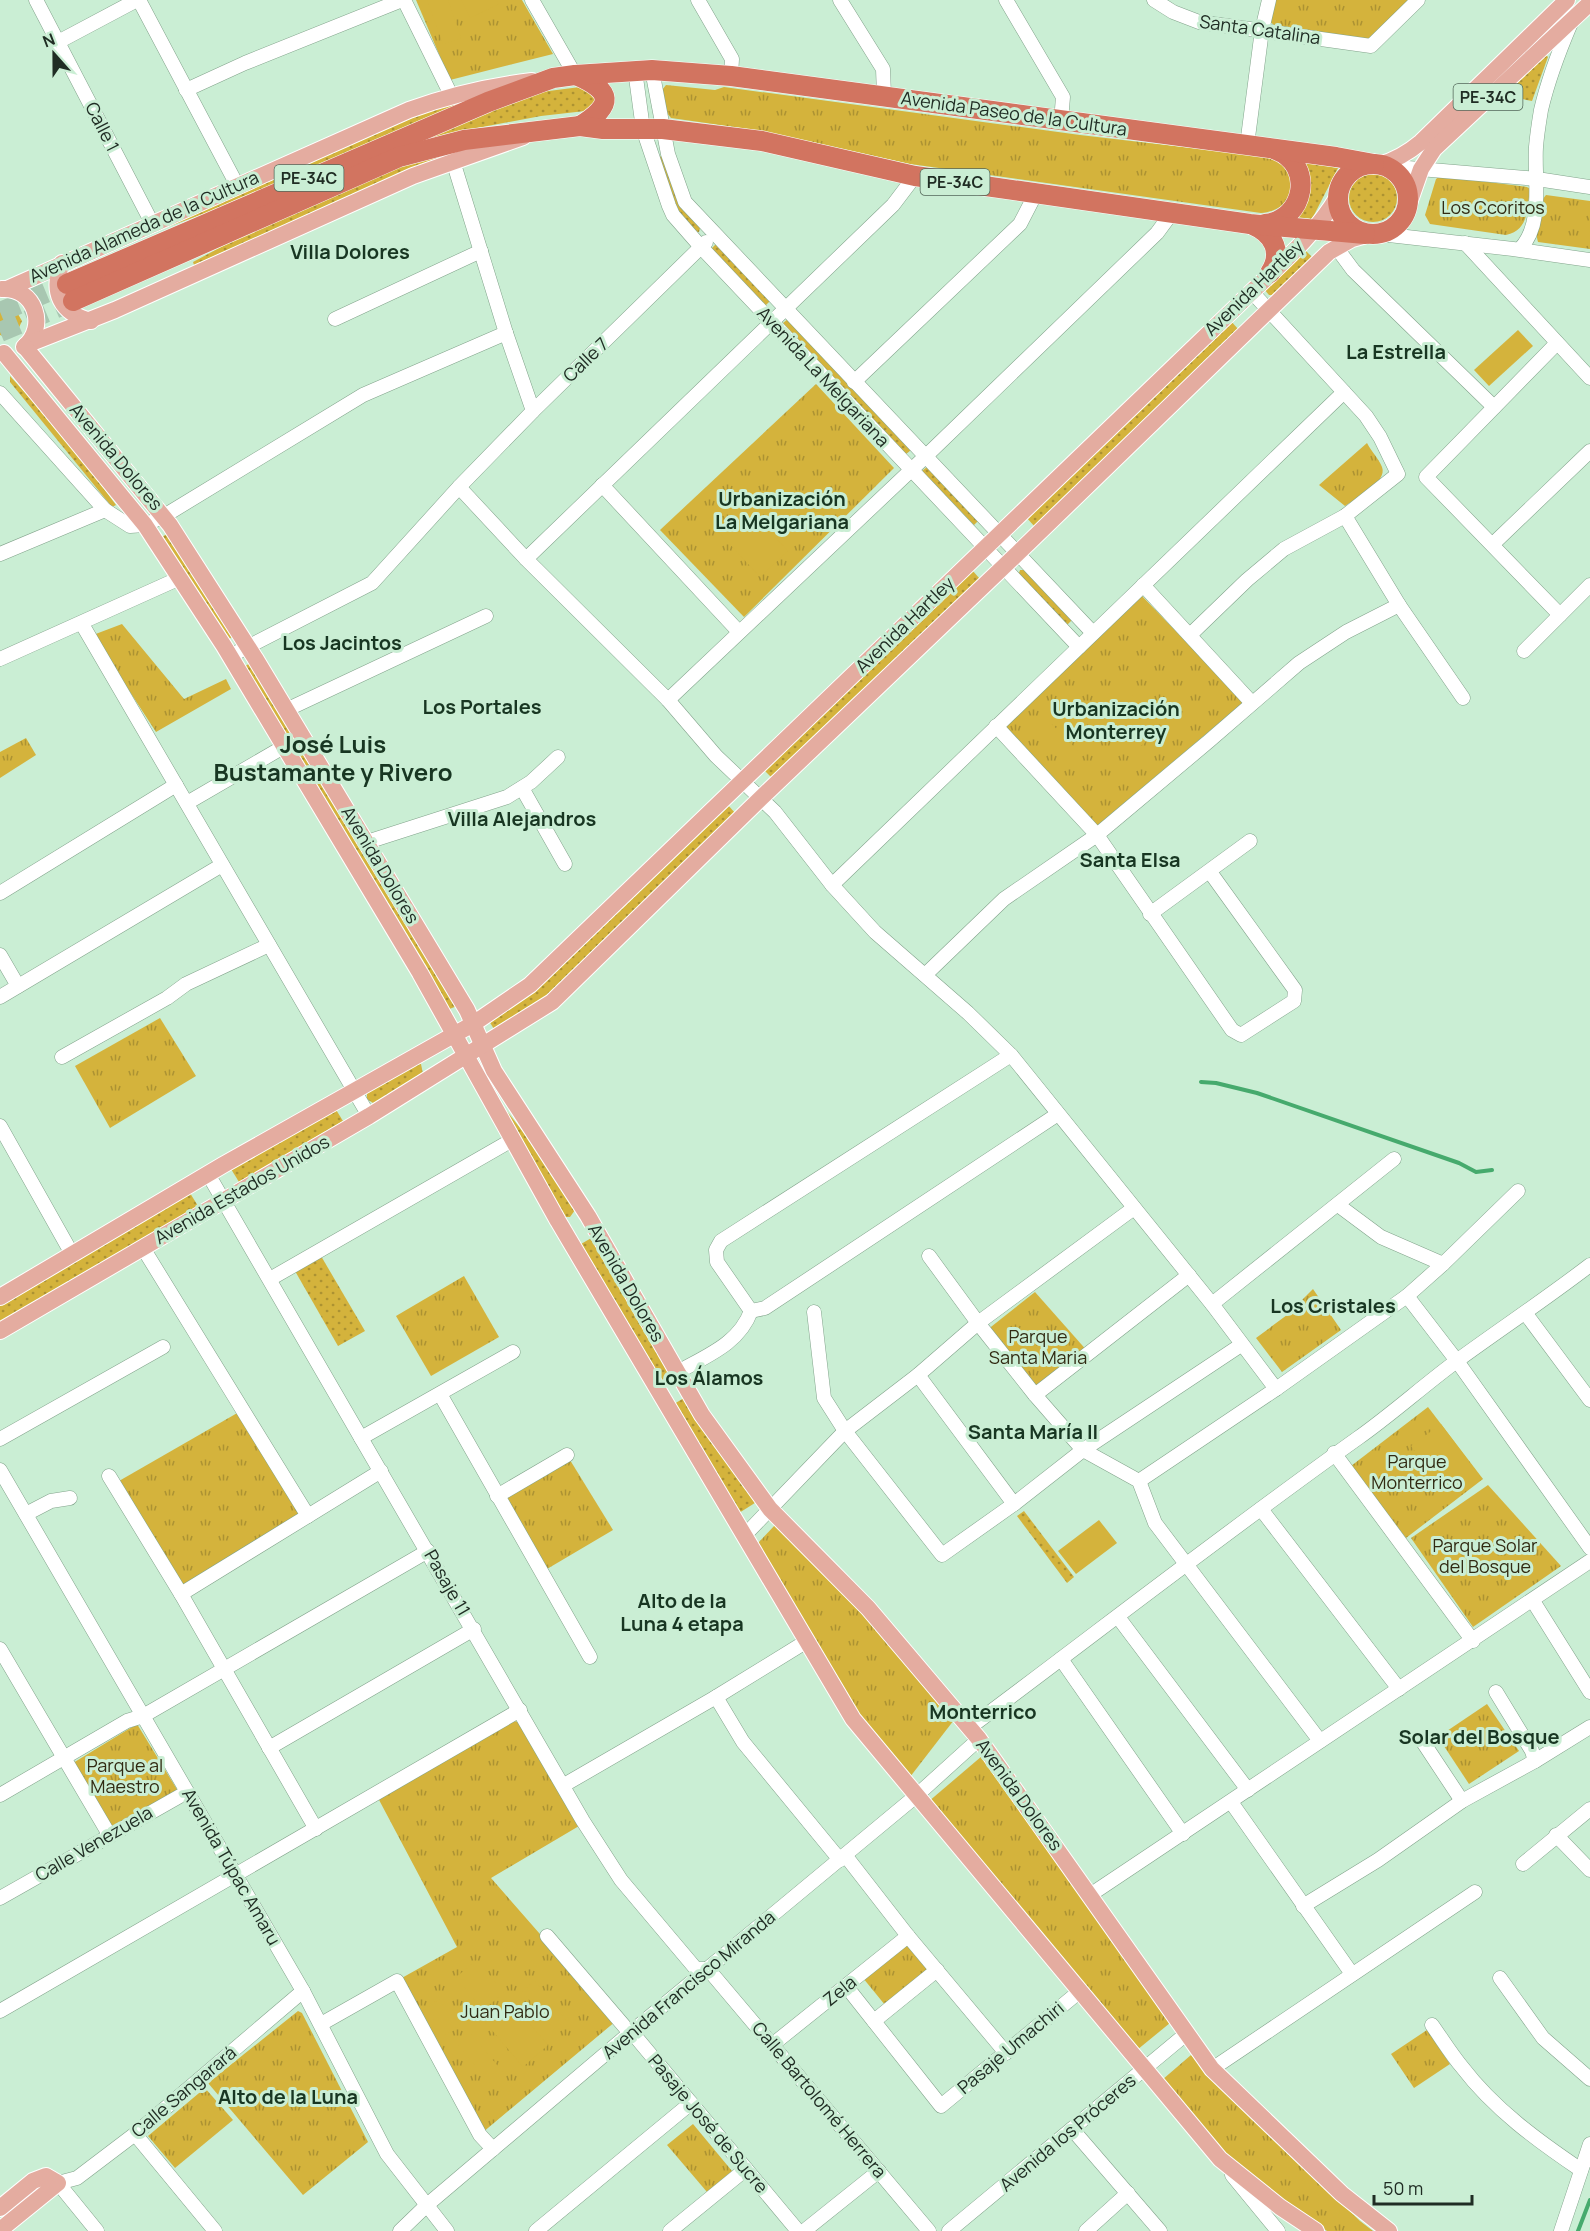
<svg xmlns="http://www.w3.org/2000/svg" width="1590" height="2231" viewBox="0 0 1590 2231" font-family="Manrope,sans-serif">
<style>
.grass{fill:url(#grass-dots)}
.park{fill:url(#park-tufts)}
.pitch{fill:#d4b33c}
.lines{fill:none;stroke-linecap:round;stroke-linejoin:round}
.stream{stroke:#46aa6d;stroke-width:4}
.highway-tunnel{stroke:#a8c7b1;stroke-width:20;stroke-dasharray:20 10;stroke-linecap:butt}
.minor-casing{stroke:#82a38b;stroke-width:15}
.major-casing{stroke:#fff;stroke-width:18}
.highway-casing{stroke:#fff;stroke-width:21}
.minor{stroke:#fff;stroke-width:14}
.major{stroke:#e4aca0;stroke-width:16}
.highway{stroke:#d27460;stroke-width:20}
.labels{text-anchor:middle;stroke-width:6;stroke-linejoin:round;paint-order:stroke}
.shield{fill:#caeed4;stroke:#536759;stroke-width:1.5}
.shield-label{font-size:16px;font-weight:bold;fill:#202d24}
.street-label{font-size:18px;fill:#202d24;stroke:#caeed4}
.park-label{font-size:18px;fill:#312a12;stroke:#caeed4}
.neighbourhood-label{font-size:20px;font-weight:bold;fill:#183622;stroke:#caeed4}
.district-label{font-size:24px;font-weight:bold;fill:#183622;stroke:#caeed4}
</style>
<defs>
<pattern id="grass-dots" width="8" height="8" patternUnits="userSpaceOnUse" patternTransform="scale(1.5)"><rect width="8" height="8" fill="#d4b33c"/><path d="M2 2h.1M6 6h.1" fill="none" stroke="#ac9232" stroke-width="1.8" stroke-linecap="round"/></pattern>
<pattern id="park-tufts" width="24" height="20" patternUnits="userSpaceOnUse" patternTransform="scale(1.5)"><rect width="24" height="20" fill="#d4b33c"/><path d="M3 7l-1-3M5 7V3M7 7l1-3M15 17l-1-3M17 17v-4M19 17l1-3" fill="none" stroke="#ac9232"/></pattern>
</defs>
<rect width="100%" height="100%" fill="#caeed4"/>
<!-- grass -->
<g class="grass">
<path d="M1545 54 1548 57 1532 101 1517 98 1506 93Z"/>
<path d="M588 86 598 102 585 111 541 116 445 134 393 152 533 93Z"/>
<path d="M471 100 217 209 137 238 437 107Z"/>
<path d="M475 147 410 170 194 265 193 262 236 239 408 163Z"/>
<path d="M658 156 664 157 700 228 699 232H696L678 212Z"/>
<path d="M1303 162 1338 168 1312 219 1296 217Z"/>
<circle cx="1373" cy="198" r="24"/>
<path d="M716 244 770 301 765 306 711 249Z"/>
<path d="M1304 249 1313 258 1274 295H1269L1264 289Z"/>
<path d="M788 319 911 450 906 454 783 323Z"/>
<path d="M1229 319 1239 330 1035 527 1026 517Z"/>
<path d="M10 376 72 445 116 505 112 507 10 382Z"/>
<path d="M928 466 979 520 974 525 922 471Z"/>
<path d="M167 534 234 636 227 640 160 538Z"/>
<path d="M972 570 980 579 773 779 763 769Z"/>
<path d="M1020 570H1024L1072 620 1066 626 1018 576Z"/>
<path d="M250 663 457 1006 447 1010 244 667Z"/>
<path d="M727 804 736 814 548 997 494 1029 489 1021Z"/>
<path d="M417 1062 421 1064 423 1074 378 1102 373 1103 367 1099V1092Z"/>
<path d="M335 1108 343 1121 239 1182 231 1169Z"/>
<path d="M506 1110 545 1160 575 1210 570 1217H564Z"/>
<path d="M190 1193 198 1206 0 1323V1303Z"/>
<path d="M593 1237 674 1380 664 1386 581 1244Z"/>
<path d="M321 1256 365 1331 338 1346 295 1271Z"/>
<path d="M684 1398 758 1501 739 1513 674 1404Z"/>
<path d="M1024 1511 1074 1577 1067 1583 1017 1516Z"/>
</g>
<!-- park -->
<g class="park">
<path d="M416 0H522L553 54 450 80Z"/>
<path d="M1275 0H1410L1372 37 1363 41 1274 25 1269 21Z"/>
<path d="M666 85 715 90 724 87 1080 135 1269 157C1273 159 1279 160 1282 163 1284 164 1287 169 1288 171 1301 192 1283 212 1261 213L910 164 762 131 671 118 666 112 662 90Z"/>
<path d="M1440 176 1527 187 1530 189C1527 209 1529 230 1506 235L1430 224 1425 215 1436 179Z"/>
<path d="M1546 195 1590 201V249L1538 242C1534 229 1537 205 1546 195Z"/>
<path d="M6 306 15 309 22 321 16 334 6 337 0 335V308Z"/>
<path d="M816 384 894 468 744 617 660 530Z"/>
<path d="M1367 443C1371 451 1379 459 1382 467 1388 482 1355 499 1345 506L1319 485Z"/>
<path d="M1142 596 1244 702 1097 826 1003 728Z"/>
<path d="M122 624 184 699 226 679 231 689 156 732 93 635Z"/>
<path d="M26 738 36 755 0 778V752Z"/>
<path d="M160 1018 196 1076 110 1128 75 1066Z"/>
<path d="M464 1276 499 1337 431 1376 396 1316Z"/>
<path d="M1313 1289 1341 1330 1282 1372 1256 1338 1287 1315Z"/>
<path d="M1035 1292 1089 1353 1032 1394 982 1334Z"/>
<path d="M1428 1407 1483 1479 1406 1538 1351 1466Z"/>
<path d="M239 1412 300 1516 182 1585 119 1481Z"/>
<path d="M570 1460 613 1530 547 1569 504 1497Z"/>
<path d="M1488 1485 1561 1566 1473 1627 1411 1538Z"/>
<path d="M776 1524 871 1619 954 1720 910 1777 861 1719 757 1544Z"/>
<path d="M1487 1704 1519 1751 1469 1784 1438 1737Z"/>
<path d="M513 1721 520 1722 579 1826 491 1878 616 2021 482 2133 400 1979 457 1947 378 1798Z"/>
<path d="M137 1724 178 1791 112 1830 73 1763Z"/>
<path d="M982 1756 1170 2023 1137 2050 928 1802Z"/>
<path d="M906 1942 929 1970 885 2005 863 1978Z"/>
<path d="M298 2011 302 2013 368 2142 303 2195 208 2083Z"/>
<path d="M1427 2030 1450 2064 1414 2088 1391 2054Z"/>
<path d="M1191 2055 1326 2188 1360 2221 1373 2231H1327L1257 2184 1223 2156 1162 2080Z"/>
<path d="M205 2088 233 2120 175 2168 148 2136Z"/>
<path d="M693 2124 732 2171 707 2192 667 2145Z"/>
</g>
<!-- pitch -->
<g class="pitch">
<path d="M427 0H448L461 38 443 44Z"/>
<path d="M461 0H497L499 4 470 18Z"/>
<path d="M1518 330 1533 346 1489 386 1474 370Z"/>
<path d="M743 503 788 551 760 577 715 528Z"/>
<path d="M1122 683 1161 729 1130 755 1091 709Z"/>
<path d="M1046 718 1079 752 1068 762 1035 728Z"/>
<path d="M1441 1424 1482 1479 1452 1501 1411 1446Z"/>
<path d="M1099 1520 1117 1543 1076 1574 1058 1551Z"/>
<path d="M477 1960 504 1993 483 2010 456 1977Z"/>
<path d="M535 1981 566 2020 554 2030 522 1991Z"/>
<path d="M439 1999 460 2025 446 2035 425 2009Z"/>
<path d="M510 2001 548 2045 523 2067 485 2022Z"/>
<path d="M471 2034 503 2072 490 2083 458 2045Z"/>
</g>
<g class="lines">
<!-- stream -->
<g class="stream">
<path d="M1201 1082 1216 1083 1257 1093 1459 1163 1476 1172 1492 1170"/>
<path d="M1578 2231 1590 2200"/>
</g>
<!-- highway-tunnel -->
<g class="highway-tunnel">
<path d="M0 312 67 284"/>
<path d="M0 332 73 301"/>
</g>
<!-- minor casing -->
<g class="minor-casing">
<g id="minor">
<path d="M36 0 152 223"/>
<path d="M139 0 237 185"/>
<path d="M404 0 451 95"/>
<path d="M532 0 575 75"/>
<path d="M698 0 732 59 731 76"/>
<path d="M840 0 883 69 884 95"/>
<path d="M1006 0 1063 97 1061 121"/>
<path d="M1154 0 1173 12 1199 22 1371 46 1418 0"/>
<path d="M58 42 137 0"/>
<path d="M635 70 643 129 669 206 673 215 701 247 1079 647"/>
<path d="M652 70 668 154 685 202 1093 633"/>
<path d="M186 90 245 63 402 0"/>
<path d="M1247 145 1262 30 1269 0"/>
<path d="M453 161 506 333 533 411"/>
<path d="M1384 166 1537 179 1590 187"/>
<path d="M1380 234 1513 249 1590 260"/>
<path d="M1465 243 1590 378"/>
<path d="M1336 247 1353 270 1494 407"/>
<path d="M1520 249C1544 224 1534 179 1536 147 1537 135 1539 122 1541 110 1548 80 1559 51 1571 23"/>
<path d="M335 319 481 251"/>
<path d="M1557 343 1426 477 1560 615"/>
<path d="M854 382 1020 224 1036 193"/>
<path d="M0 393 105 510 130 526 145 525 164 516 363 395 506 333"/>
<path d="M602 485 739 632"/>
<path d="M459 487 526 559 668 700 716 756 775 812 832 885 875 932 968 1013 1011 1055 1212 1304 1276 1389"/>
<path d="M1345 516 1399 605 1463 698"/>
<path d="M1493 544 1590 451"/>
<path d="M0 554 105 510"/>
<path d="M526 559 893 205 915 176"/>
<path d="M1143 585 1252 703"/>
<path d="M82 624 369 1116"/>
<path d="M1190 635 1247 580 1284 549 1345 516 1398 474 1380 437 1366 416 1251 291"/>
<path d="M1524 651 1590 585"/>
<path d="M230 656 372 583 459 487 533 411 706 242"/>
<path d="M0 659 180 578"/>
<path d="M668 700 926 456 1157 233 1171 214"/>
<path d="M286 710 486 616"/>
<path d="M996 726 1097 835 1232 1030 1241 1035 1294 1001 1295 990 1210 872"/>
<path d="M522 788 565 864"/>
<path d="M187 803 285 746"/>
<path d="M367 842 507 797 531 782 558 757"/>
<path d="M832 885 1344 392"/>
<path d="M0 893 176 785"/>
<path d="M1150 914 1250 841"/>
<path d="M0 955 18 986"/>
<path d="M925 975 1004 899 1097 835 1209 741 1299 663 1346 632 1399 605"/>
<path d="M0 997 222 865"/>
<path d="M1011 1055 721 1241 716 1250 717 1262 751 1311 765 1308 1058 1114"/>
<path d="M62 1057 167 998 186 984 269 945"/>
<path d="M0 1126 72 1254"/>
<path d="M208 1174 583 1821 621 1880 696 1969H708L929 2231"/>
<path d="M1338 1205 1381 1237 1443 1264"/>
<path d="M143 1248 308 1516"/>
<path d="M929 1256 978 1323 1035 1395 1083 1450 1139 1481 1155 1523 1320 1741"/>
<path d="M270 1279 512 1140"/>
<path d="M1407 1296 1457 1361 1590 1548"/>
<path d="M1212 1304 1394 1159"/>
<path d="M814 1312 824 1398 845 1431 942 1555 1014 1504 1083 1450 1241 1345"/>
<path d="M1526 1314 1590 1400"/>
<path d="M678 1372C706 1356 739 1344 751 1311"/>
<path d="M918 1375 1014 1504"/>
<path d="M440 1394 590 1657"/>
<path d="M1035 1395 1189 1275"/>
<path d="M361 1438 513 1352"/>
<path d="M0 1439 163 1347"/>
<path d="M1334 1453 1473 1641"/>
<path d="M0 1470 303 1991 387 2154 447 2231"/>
<path d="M109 1476 181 1594 316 1829"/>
<path d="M1139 1481 1276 1389 1407 1296 1443 1264 1518 1191"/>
<path d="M497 1496 567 1455"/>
<path d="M1261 1509 1399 1689"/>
<path d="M26 1514 51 1501 70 1498"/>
<path d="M744 1536 845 1431 918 1375 978 1323 1134 1208"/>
<path d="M181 1594 381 1471"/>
<path d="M1533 1601 1590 1692"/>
<path d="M1118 1617 1248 1790"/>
<path d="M0 1649 110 1836"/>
<path d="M1061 1659 1183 1834"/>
<path d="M1496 1692 1532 1751 1535 1761"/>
<path d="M716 1697 743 1742 840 1860"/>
<path d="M969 1728C1099 1631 1226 1532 1358 1438 1392 1414 1424 1385 1458 1360 1502 1328 1547 1298 1590 1265"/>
<path d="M1421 1739 1462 1801"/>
<path d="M269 1748 474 1629"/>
<path d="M564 1785 716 1697 807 1641"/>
<path d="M0 1795 127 1721 143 1716 428 1551"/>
<path d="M1231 1802 1352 1974"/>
<path d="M1556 1835 1590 1870"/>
<path d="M845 1855 908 1936 1006 2053"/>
<path d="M1523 1864 1590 1809"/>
<path d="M1090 1895 1590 1561"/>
<path d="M0 1898 187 1792"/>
<path d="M1303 1906 1378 1860 1462 1801 1535 1761 1590 1727"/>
<path d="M547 1936 630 2033 635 2036 798 2231"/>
<path d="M1500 1978 1543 2038 1590 2079"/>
<path d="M846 1986 941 2106 1080 1991"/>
<path d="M0 2011 520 1710"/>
<path d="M874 2021 937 1970"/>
<path d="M321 2024 397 1981 480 2135 493 2149"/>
<path d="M1432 2025C1442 2039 1451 2054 1462 2067 1494 2109 1538 2141 1581 2170"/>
<path d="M772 2045 908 1936"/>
<path d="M1212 2069 1475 1892"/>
<path d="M1072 2129 1160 2231"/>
<path d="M135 2134 215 2231"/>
<path d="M1232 2175 1278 2231"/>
<path d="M97 2231 58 2183 77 2178 135 2134 303 1991"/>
<path d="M400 2231 427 2205 630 2033 916 1796 979 1739"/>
<path d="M536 2231 691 2103"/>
<path d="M670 2231 746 2169"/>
<path d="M804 2231 879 2171"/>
<path d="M949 2231 1186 2034"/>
<path d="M1086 2231 1128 2193"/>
<path d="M1561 2231 1590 2144"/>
</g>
</g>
<!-- major casing -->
<g class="major-casing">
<g id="major">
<path d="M1379 165C1396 160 1408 153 1421 142L1567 0"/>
<path d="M1408 206 1421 169 1434 149 1590 3"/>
<path d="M62 263C51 292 60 313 91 321"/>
<path d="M2 289C35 287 48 327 24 347"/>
<path d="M7 289 409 110C450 95 489 86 532 81"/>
<path d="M26 345 115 310 413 176 523 137"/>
<path d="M25 347 170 525 255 658 467 1010 494 1071 588 1216 702 1415 770 1509 868 1608 979 1739 1212 2069 1342 2194 1389 2231"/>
<path d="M4 353 145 525 224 646 420 973 558 1221 853 1719 1220 2159 1280 2207 1316 2231"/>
<path d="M0 1297 223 1165 473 1024 530 985 1236 307C1271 272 1313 239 1338 196"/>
<path d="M0 1331 369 1116 552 1002 761 798 1018 553 1329 252 1352 239 1366 235"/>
<path d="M0 2208 33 2181 46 2176 58 2183 0 2230"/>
</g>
</g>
<!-- highway casing -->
<g class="highway-casing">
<g id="highway">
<path d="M576 75C613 91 614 105 580 126"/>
<circle cx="1373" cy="199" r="35"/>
<path d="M1265 224C1305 220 1315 165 1276 150"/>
<path d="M1253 225C1274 234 1283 253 1270 273"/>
<path d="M67 284 488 102 553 78 575 75 652 70 731 76 1336 157 1374 164"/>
<path d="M73 301 399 157 464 140 580 126 603 129H663L762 141 915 176 1250 224 1365 234"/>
</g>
</g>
<!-- minor -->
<use href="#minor" class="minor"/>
<!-- major -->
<use href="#major" class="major"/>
<!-- highway -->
<use href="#highway" class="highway"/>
</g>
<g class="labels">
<!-- shield labels -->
<g class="shield">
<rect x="1453.5" y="84" width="69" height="26" rx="4.5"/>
<rect x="274.5" y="165" width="69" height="26" rx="4.5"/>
<rect x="920.5" y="169" width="69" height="26" rx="4.5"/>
</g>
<g class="shield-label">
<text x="1488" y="103">PE-34C</text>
<text x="309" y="184">PE-34C</text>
<text x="955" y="188">PE-34C</text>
</g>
<!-- street labels -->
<g class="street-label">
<text transform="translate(1260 30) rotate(8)" y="6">Santa Catalina</text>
<text transform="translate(1014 114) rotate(8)" y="6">Avenida Paseo de la Cultura</text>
<text transform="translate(102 127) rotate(63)" y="6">Calle 1</text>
<text transform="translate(144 227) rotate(-24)" y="6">Avenida Alameda de la Cultura</text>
<text transform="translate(1254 288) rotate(-44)" y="6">Avenida Hartley</text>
<text transform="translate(586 360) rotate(-44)" y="6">Calle 7</text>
<text transform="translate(823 377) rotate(47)" y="6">Avenida La Melgariana</text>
<text transform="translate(116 457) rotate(50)" y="6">Avenida Dolores</text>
<text transform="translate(905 625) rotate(-44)" y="6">Avenida Hartley</text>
<text transform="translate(380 865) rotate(59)" y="6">Avenida Dolores</text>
<text transform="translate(242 1190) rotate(-30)" y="6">Avenida Estados Unidos</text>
<text transform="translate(626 1283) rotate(60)" y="6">Avenida Dolores</text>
<text transform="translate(447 1583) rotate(60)" y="6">Pasaje 11</text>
<text transform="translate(1019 1795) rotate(54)" y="6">Avenida Dolores</text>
<text transform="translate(94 1844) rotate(-30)" y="6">Calle Venezuela</text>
<text transform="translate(231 1867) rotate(60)" y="6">Avenida Túpac Amaru</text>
<text transform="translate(689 1985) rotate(-40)" y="6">Avenida Francisco Miranda</text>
<text transform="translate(840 1991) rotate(-39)" y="6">Zela</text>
<text transform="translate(1011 2048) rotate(-40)" y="6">Pasaje Umachiri</text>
<text transform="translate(184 2092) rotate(-40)" y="6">Calle Sangarará</text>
<text transform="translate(819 2100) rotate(50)" y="6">Calle Bartolomé Herrera</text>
<text transform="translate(708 2124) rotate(50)" y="6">Pasaje José de Sucre</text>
<text transform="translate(1068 2133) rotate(-40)" y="6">Avenida los Próceres</text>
</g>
<!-- park labels -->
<g class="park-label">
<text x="1493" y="214">Los Ccoritos</text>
<text x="1038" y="1343">Parque<tspan x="1038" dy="21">Santa Maria</tspan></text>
<text x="1417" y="1468">Parque<tspan x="1417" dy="21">Monterrico</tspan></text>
<text x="1485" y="1552">Parque Solar<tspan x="1485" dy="21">del Bosque</tspan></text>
<text x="125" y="1772">Parque al<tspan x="125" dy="21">Maestro</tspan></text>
<text x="505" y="2018">Juan Pablo</text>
</g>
<!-- neighbourhood labels -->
<g class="neighbourhood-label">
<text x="350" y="259">Villa Dolores</text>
<text x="1396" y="359">La Estrella</text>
<text x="782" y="506">Urbanización<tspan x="782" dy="23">La Melgariana</tspan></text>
<text x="342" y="650">Los Jacintos</text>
<text x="482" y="714">Los Portales</text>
<text x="1116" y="716">Urbanización<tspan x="1116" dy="23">Monterrey</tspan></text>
<text x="522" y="826">Villa Alejandros</text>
<text x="1130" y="867">Santa Elsa</text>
<text x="1333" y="1313">Los Cristales</text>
<text x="709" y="1385">Los Álamos</text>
<text x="1033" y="1439">Santa María II</text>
<text x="682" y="1608">Alto de la<tspan x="682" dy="23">Luna 4 etapa</tspan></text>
<text x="983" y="1719">Monterrico</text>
<text x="1479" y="1744">Solar del Bosque</text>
<text x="288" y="2104">Alto de la Luna</text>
</g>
<!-- district labels -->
<g class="district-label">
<text x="333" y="753">José Luis<tspan x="333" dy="28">Bustamante y Rivero</tspan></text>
</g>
</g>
<!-- north arrow -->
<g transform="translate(54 54) rotate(339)" stroke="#caeed4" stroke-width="4.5" paint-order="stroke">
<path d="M0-4.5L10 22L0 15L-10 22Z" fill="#202d24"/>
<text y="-9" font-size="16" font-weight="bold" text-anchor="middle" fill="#202d24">N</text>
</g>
<!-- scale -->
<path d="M1374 2195v9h98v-9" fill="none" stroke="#202d24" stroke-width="3"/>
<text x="1383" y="2195" font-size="18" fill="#202d24" stroke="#caeed4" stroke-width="4.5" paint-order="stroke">50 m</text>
</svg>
